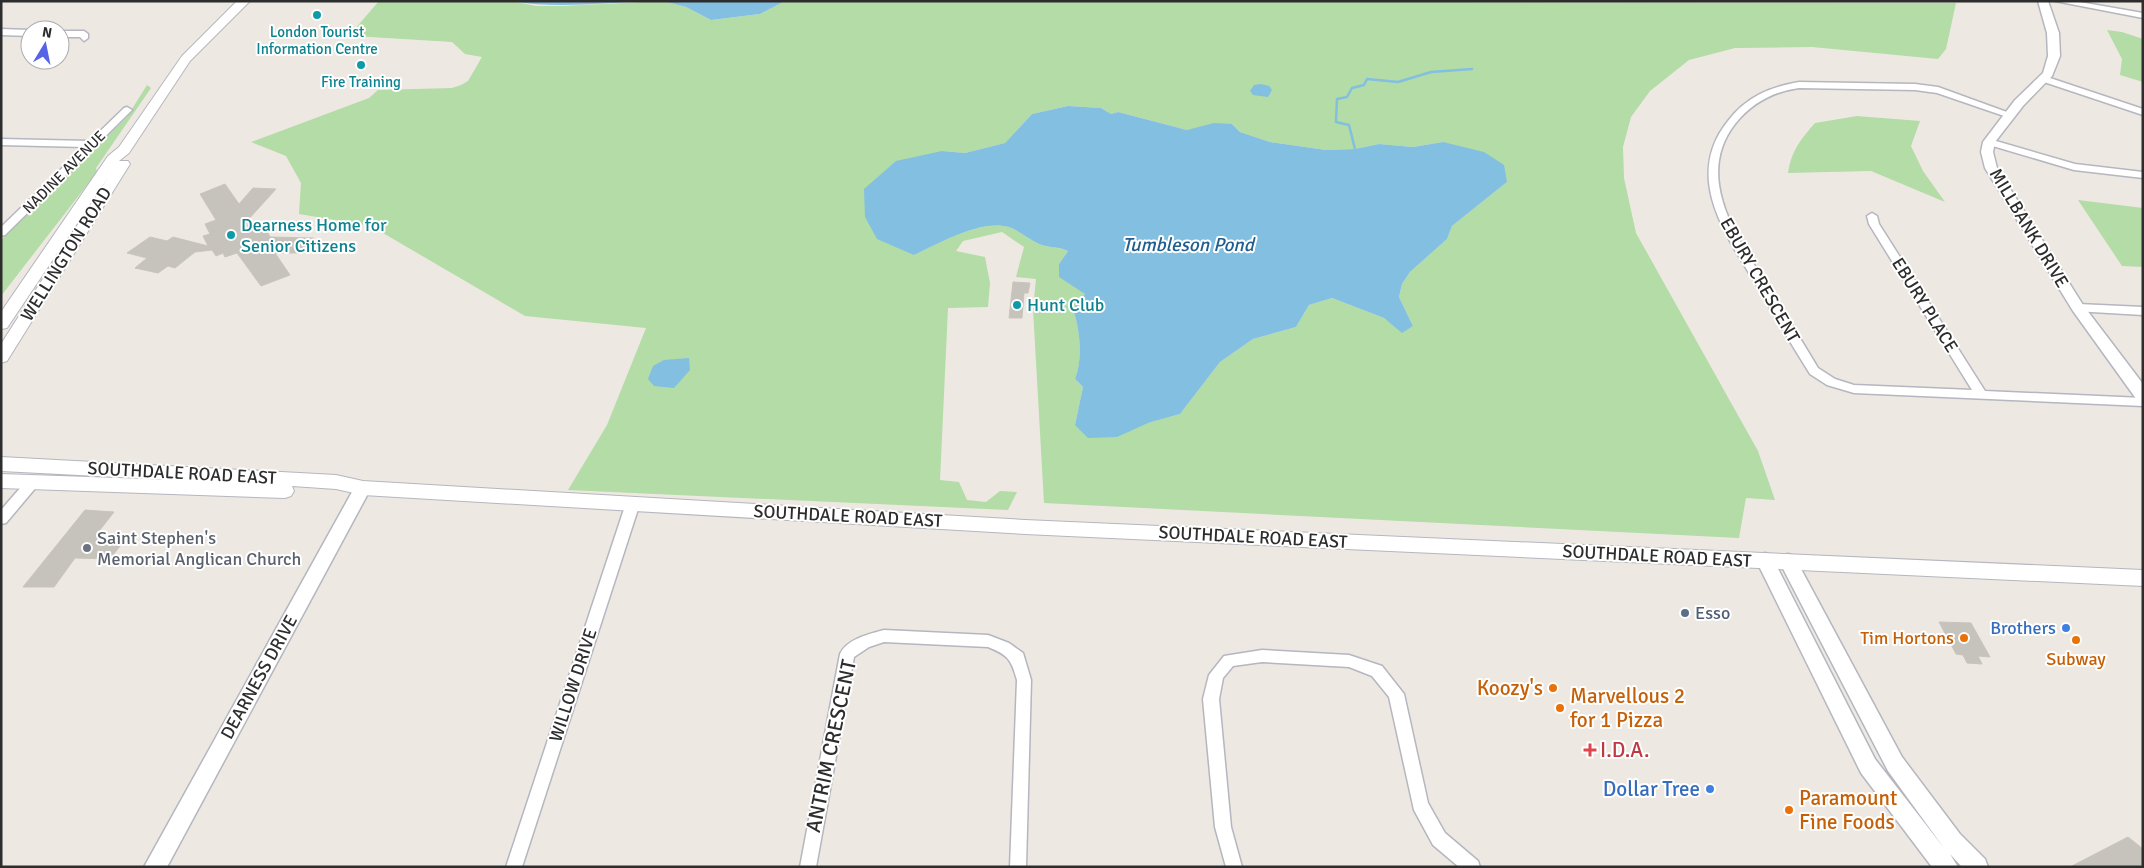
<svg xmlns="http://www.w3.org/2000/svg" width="2144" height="868" viewBox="0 0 2144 868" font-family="Signika,sans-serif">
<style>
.green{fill:#b3dca6;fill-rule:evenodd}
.water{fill:#83bfe1}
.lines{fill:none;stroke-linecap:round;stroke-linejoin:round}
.stream{stroke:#83bfe1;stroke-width:2.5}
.building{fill:#c6c3bd;stroke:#c9c5bb}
.minor-casing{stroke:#b5b6bf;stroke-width:3}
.tertiary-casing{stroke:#b5b6bf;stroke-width:3}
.secondary-casing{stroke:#b5b6bf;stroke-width:2}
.minor{fill:#fff;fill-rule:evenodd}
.tertiary{fill:#fff;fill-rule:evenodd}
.secondary{fill:#fff;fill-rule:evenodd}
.culture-dot{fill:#0f9aa8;stroke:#fff;stroke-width:2}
.worship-dot{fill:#6b7280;stroke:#fff;stroke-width:2}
.service-dot{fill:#5c6f8a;stroke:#fff;stroke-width:2}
.shop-dot{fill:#3f7fe0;stroke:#fff;stroke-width:2}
.food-dot{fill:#e8710a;stroke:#fff;stroke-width:2}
.health-dot{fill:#e0444e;stroke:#fff;stroke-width:2}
.labels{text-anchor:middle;stroke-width:4;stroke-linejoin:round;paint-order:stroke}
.far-culture-label{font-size:15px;fill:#0d838f;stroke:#fff}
.far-street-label{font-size:15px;fill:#2d2d2d;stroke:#fff}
.culture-label{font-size:18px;fill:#0d838f;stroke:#fff;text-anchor:start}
.street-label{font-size:18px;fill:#2d2d2d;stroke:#fff}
.worship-label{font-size:18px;fill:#5b616d;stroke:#fff;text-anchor:start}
.service-label{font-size:18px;fill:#4e5e75;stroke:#fff;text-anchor:start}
.shop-label{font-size:18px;fill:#366cbe;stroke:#fff;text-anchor:end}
.food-label{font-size:18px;fill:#c56008;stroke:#fff;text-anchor:end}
.water-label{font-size:19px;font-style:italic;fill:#1e5e90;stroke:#fff}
.near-food-label{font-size:21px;fill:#c56008;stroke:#fff;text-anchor:start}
.near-street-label{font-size:21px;fill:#2d2d2d;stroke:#fff}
.near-health-label{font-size:21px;fill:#be3a42;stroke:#fff;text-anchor:start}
.near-shop-label{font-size:21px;fill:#366cbe;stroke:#fff;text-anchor:end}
</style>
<rect width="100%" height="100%" fill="#ede9e2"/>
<!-- green -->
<g class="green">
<path d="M379 1H512L536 6H563L663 1 686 7 711 20 760 14 785 1 1956 3 1946 49 1938 59 1812 47 1735 48 1689 60 1650 91 1631 117 1623 147 1624 178 1636 233 1758 451 1775 500 1746 498 1739 538 1044 503 1033 309 1036 279 1016 277 1024 247 1002 232 963 241 956 251 985 257 990 283 988 307 948 308 940 480 959 482 967 500 986 502 1000 491 1017 492 1008 510 568 490 607 425 646 328 525 316 371 226 299 214 301 183 286 156 251 142 369 98 378 90 452 88 461 85 468 81 482 57 465 54 452 42 354 36V30ZM1068 106 1101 108 1111 114 1118 112 1187 130 1232 124 1240 132 1270 142 1326 150 1355 149 1379 144 1413 147 1443 142 1507 182 1452 226 1447 239 1410 272 1402 284 1399 297 1413 326 1402 332 1384 318 1332 298 1309 305 1296 327 1253 339 1220 362 1180 414 1148 423 1075 425 1083 387 1075 379C1083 358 1080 330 1073 309L1085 294 1059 264 1068 251C1058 246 1048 248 1039 244 1028 239 1020 231 1009 227 982 219 938 243 914 255L942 151 965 153 1005 143 1032 114Z"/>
<path d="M2107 30 2122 32 2143 39V82L2120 75 2122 59Z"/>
<path d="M147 85 151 88 96 168 97 172 1 296V240L127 117Z"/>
<path d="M1857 116 1920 121 1911 146 1923 171 1945 202 1871 171 1788 173C1791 151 1801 139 1815 123Z"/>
<path d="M2078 200 2143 208V267L2122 266Z"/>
</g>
<!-- water -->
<g class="water">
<path d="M512 1H645C600 3 557 9 512 1Z"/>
<path d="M663 1H785L760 14 711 20 686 7Z"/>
<path d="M1261 84 1269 86 1272 90 1268 97 1253 95 1250 91 1254 85Z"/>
<path d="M1068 106 1101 108 1111 114 1118 112 1187 130 1214 123 1232 124 1240 132 1270 142 1326 150 1355 149 1379 144 1413 147 1443 142 1484 152 1504 165 1507 182 1452 226 1447 239 1410 272 1402 284 1399 297 1413 326 1402 333 1384 318 1332 298 1309 305 1296 327 1253 339 1220 362 1180 414 1148 423 1117 437 1088 438 1075 425 1083 387 1075 379C1083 358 1080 330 1073 309L1085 294 1059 277V264L1068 251C1058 246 1048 248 1039 244 1028 239 1020 231 1009 227 981 219 939 243 914 255L877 239 865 217 864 189 896 161 942 151 965 153 1005 143 1032 114Z"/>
<path d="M689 358 690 370 674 388 654 386 648 379 653 366 664 360Z"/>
</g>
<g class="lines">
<!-- stream -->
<path class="stream" d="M1355 149 1349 125 1336 122 1337 99 1347 97 1352 88 1364 85 1367 79 1398 82 1431 72 1472 69"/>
</g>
<!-- building -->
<g class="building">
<path d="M225 184 239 204 253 188 276 189 247 221 263 223 270 237 314 238 302 253H275L290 275 261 286 237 253 225 257 223 253 216 256 212 250 195 252 175 268 168 266 158 273 135 268 147 258 127 253 150 237 167 241 173 237 208 246 203 236 210 234 205 224 216 220 200 194Z"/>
<path d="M1013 282 1030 283 1028 293H1024L1022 318H1009Z"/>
<path d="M85 510 114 512 96 535 127 537 110 559 75 558 54 587H23Z"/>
<path d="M1939 622 1971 623 1990 657 1978 656 1982 664 1967 663 1963 655 1956 654Z"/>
<path d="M2128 837 2143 849V867H2070Z"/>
</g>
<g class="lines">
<!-- minor casing -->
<g class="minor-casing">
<g id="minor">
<path d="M2055 1H2074L2143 13V18Z"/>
<path d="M1 29 30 30V36L1 35Z"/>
<path d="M60 31H84L88 34V38L84 41 80 37H60Z"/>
<path d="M2044 76 2143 109V115L2041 81V77Z"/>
<path d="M1799 82 1915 84 1938 87 2015 115 2013 117H2007L1937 93 1915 90 1799 88C1772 92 1752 103 1735 124 1693 178 1739 240 1768 287 1785 314 1802 341 1818 368L1835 379 1854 385 1972 390 1869 224 1867 216 1872 213 1877 216 1879 224 1985 391 2143 398V406L1854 393 1827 385 1810 374C1792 345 1774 315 1757 286 1726 235 1683 177 1728 121 1746 97 1770 87 1799 82Z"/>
<path d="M127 107 132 110 130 112 5 235 1 236V227L84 147 1 145V139L90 141 124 108Z"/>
<path d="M1989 139 2075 164 2143 172V178L2074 170 1986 144V140Z"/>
<path d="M2078 304 2143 307V315L2074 311 2072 308 2074 305Z"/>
<path d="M33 477 38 479 39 482 38 485 6 523 1 524V510L28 479Z"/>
<path d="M633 498 638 499 640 503 522 867H506L626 503 628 499Z"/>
<path d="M884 630 988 635 1009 643 1023 653 1031 680 1026 867H1010L1017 680C1011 659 1008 655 988 647L884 642 869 647 854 657 816 867H800L840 654C847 639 869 634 884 630Z"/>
<path d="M1262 650 1349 655 1382 666 1404 694 1428 803 1445 833 1478 861 1480 867H1459L1433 845 1414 810 1389 697 1372 676 1349 667 1262 662 1233 666 1223 678 1219 699 1231 827 1242 867H1226L1215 827 1203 699 1209 675 1224 656Z"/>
</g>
</g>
<!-- tertiary casing -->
<g class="tertiary-casing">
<g id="tertiary">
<path d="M2038 1H2048L2059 33 2060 56 2052 76 2023 106 1995 142 1993 152 1997 168 2083 305 2143 384V402L2137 400 2073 311 1985 168 1981 152 1983 142 2015 100 2043 73 2048 56 2047 33Z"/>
<path d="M363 482 369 483 371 488 167 867H144L357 483Z"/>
<path d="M1765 553 1771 555 1875 759 1944 848 1888 771 1779 561 1782 556 1788 554 1794 556 1902 757 1960 834 1985 859 1988 867H1962L1950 854 1958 867H1932L1861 773 1756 560 1759 555Z"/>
</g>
</g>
<!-- secondary casing -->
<g class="secondary-casing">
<g id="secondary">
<path d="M237 1H250L190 61 129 153 119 161H128L130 164 7 361 1 363V344L109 176 7 328 1 329V312L108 156 119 147 182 56Z"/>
<path d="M1 457 336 475 363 481 1025 520 2143 570V586L1025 534 363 495 336 489 292 486 294 491 291 496 285 498 1 488V474L176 480 1 471Z"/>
</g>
</g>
<!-- minor -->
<use href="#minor" class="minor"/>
<!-- tertiary -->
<use href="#tertiary" class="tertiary"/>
<!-- secondary -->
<use href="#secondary" class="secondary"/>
</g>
<!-- markers -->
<g class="culture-dot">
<circle cx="317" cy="15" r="5"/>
<circle cx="361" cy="65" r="5"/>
<circle cx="231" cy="235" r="5"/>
<circle cx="1017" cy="305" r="5"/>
</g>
<circle class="worship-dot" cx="87" cy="548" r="5"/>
<circle class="service-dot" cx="1685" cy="613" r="5"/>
<g class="shop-dot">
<circle cx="2066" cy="628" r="5"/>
<circle cx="1710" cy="789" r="5"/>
</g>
<g class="food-dot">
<circle cx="1964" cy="638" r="5"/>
<circle cx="2076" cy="640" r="5"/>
<circle cx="1553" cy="688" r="5"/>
<circle cx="1560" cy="708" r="5"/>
<circle cx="1789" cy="810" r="5"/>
</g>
<path class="health-dot" d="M1587.5 742.5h5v5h5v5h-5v5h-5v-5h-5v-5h5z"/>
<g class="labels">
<!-- far-culture labels -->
<g class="far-culture-label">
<text x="317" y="37">London Tourist<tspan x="317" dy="17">Information Centre</tspan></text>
<text x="361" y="87">Fire Training</text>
</g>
<!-- far-street labels -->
<g class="far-street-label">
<text transform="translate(64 172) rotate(-45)" y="5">NADINE AVENUE</text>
</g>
<!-- culture labels -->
<g class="culture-label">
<text x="241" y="231">Dearness Home for<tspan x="241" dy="21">Senior Citizens</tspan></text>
<text x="1027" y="311">Hunt Club</text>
</g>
<!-- street labels -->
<g class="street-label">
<text transform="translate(2029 228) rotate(59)" y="6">MILLBANK DRIVE</text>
<text transform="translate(66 254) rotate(-58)" y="6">WELLINGTON ROAD</text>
<text transform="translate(1760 280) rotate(60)" y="6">EBURY CRESCENT</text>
<text transform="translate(1925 305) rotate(58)" y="6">EBURY PLACE</text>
<text transform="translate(182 473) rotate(3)" y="6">SOUTHDALE ROAD EAST</text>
<text transform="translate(848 516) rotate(3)" y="6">SOUTHDALE ROAD EAST</text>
<text transform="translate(1253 537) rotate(3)" y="6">SOUTHDALE ROAD EAST</text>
<text transform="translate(1657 556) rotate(3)" y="6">SOUTHDALE ROAD EAST</text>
<text transform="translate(259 677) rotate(-61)" y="6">DEARNESS DRIVE</text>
<text transform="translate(573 685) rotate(-72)" y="6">WILLOW DRIVE</text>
</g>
<!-- worship labels -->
<g class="worship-label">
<text x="97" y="544">Saint Stephen's<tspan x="97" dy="21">Memorial Anglican Church</tspan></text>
</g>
<!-- service labels -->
<g class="service-label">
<text x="1695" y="619">Esso</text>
</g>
<!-- shop labels -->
<g class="shop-label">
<text x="2056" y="634">Brothers</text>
</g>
<!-- food labels -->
<g class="food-label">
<text x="1954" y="644">Tim Hortons</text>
<text x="2076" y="665" text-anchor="middle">Subway</text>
</g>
<!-- water labels -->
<g class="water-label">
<text x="1188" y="251">Tumbleson Pond</text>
</g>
<!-- near-food labels -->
<g class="near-food-label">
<text x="1543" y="695" text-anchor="end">Koozy's</text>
<text x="1570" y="703">Marvellous 2<tspan x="1570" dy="24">for 1 Pizza</tspan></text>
<text x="1799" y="805">Paramount<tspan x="1799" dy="24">Fine Foods</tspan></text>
</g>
<!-- near-street labels -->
<g class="near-street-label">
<text transform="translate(831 746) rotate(-78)" y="7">ANTRIM CRESCENT</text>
</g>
<!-- near-health labels -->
<g class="near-health-label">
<text x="1600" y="757">I.D.A.</text>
</g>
<!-- near-shop labels -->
<g class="near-shop-label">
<text x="1700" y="796">Dollar Tree</text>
</g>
</g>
<!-- border -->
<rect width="2144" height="868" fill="none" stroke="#2d2d2d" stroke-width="5"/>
<!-- north arrow -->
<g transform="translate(45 45) rotate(10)"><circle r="24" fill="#ffffff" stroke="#ababab"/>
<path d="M0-4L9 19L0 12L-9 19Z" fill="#5764e5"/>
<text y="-8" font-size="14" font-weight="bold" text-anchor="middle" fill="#2d2d2d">N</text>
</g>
</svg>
